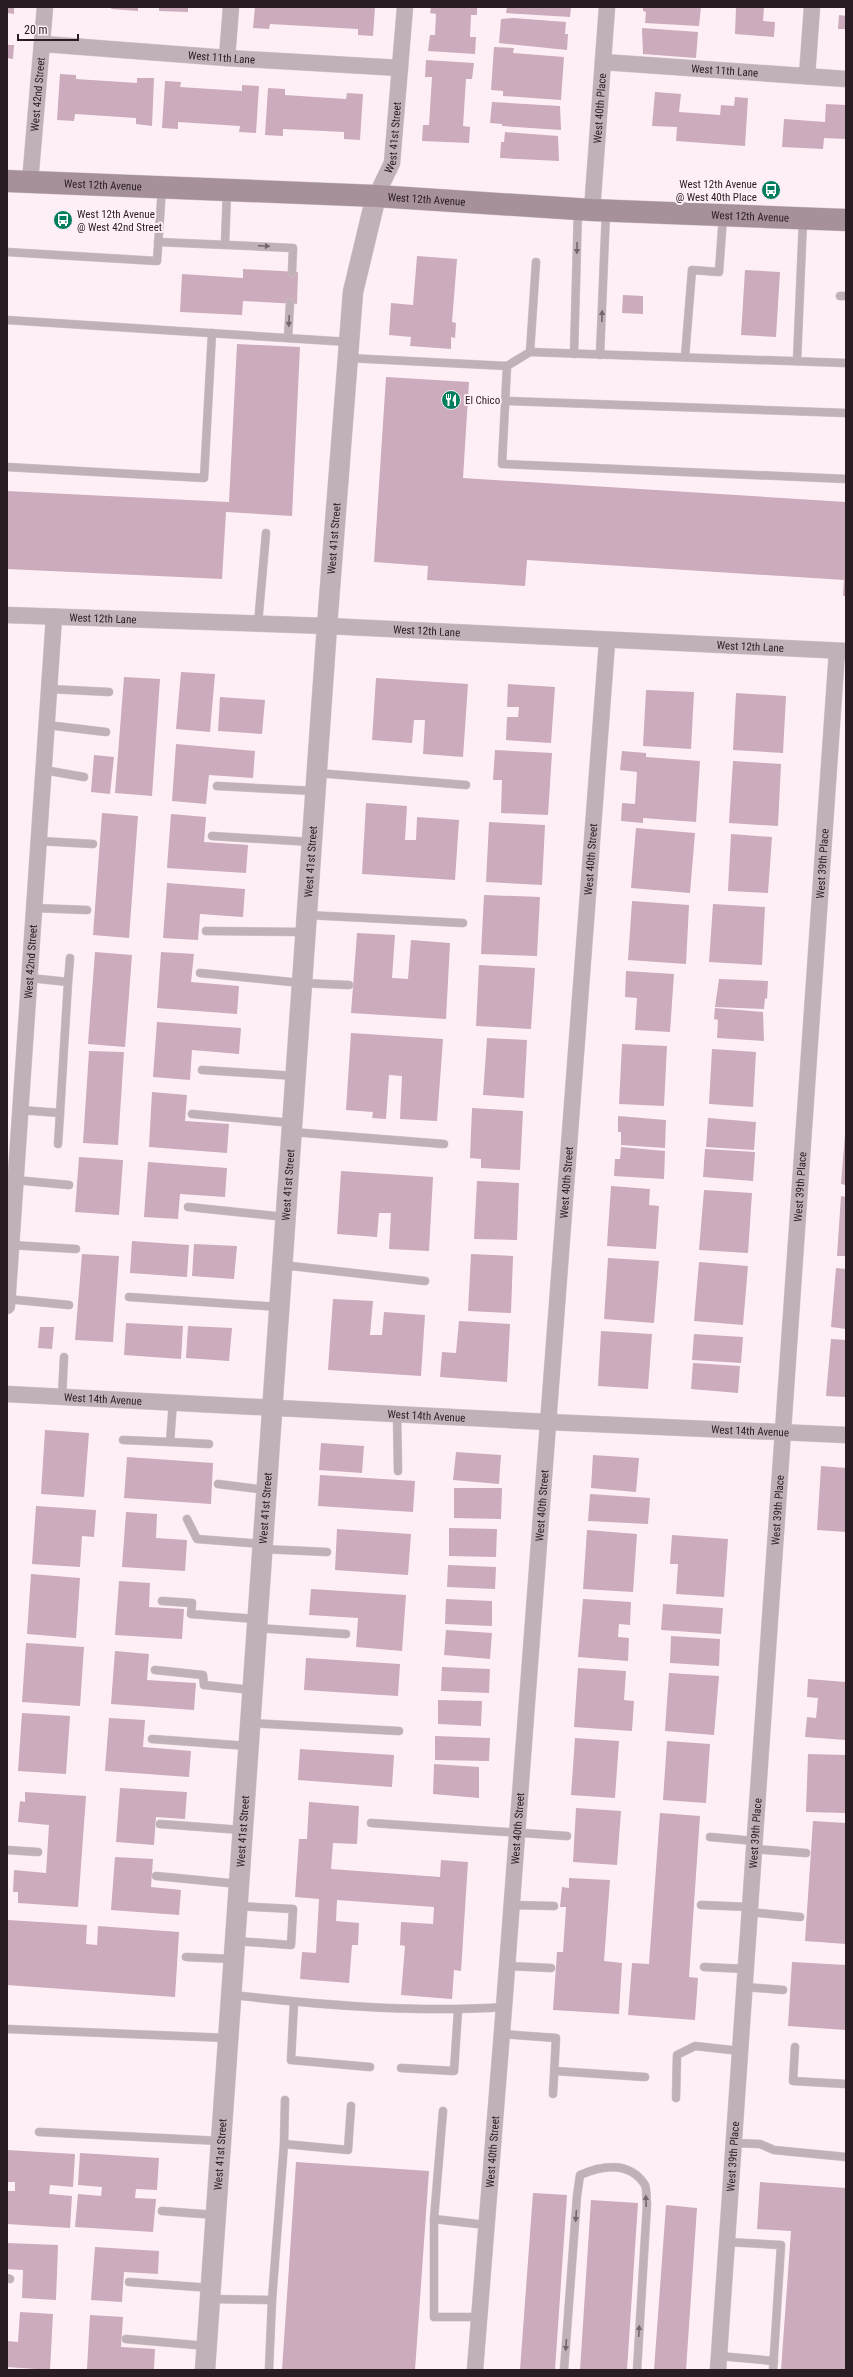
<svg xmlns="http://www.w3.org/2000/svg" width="853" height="2377" viewBox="0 0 853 2377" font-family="'Roboto Condensed',sans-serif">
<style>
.building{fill:#ccabbc}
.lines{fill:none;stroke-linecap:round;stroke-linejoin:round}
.service-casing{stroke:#d8c9d0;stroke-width:9}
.minor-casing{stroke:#d8c9d0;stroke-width:17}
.tertiary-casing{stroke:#d8c9d0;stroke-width:21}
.secondary-casing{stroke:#d8c9d0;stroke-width:23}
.service{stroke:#c0b1b8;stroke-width:8}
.minor{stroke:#c0b1b8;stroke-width:16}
.tertiary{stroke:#c0b1b8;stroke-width:20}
.secondary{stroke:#a6909b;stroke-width:22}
.oneway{fill:#74666e}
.labels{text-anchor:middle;stroke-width:4;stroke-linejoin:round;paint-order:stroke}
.street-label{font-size:11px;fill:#291c23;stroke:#feeff6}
.poi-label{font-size:11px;fill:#291c23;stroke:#feeff6;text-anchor:start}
</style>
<rect width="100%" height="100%" fill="#feeff6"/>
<!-- building -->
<g class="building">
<path d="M7 7H14V14L7 13Z"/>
<path d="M112 7H138V11L111 9Z"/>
<path d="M159 7H188V12L159 11Z"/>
<path d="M255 7H375L373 36 358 35V29L270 24 269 29 253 28Z"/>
<path d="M431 7H477V15H471L470 37H476L475 54 428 51 430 35H435L436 14 430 13Z"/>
<path d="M507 7H571L570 17 506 13Z"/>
<path d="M643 7H701L699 26 645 23 646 12 643 11Z"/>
<path d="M736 7H764L763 21 775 22 774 37 735 34Z"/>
<path d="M839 15 846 16V29H838Z"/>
<path d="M513 18 566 22 565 34H568L567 50 499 43 501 19Z"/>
<path d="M642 28 698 32 696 58 643 54Z"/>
<path d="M7 45H14L13 59 7 58Z"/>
<path d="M494 47 514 48 513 53 564 57 561 100 503 96V91L491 90Z"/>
<path d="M426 60 474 63 472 79H466L463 126 470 127 469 143 422 141 423 125H429L432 77H425Z"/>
<path d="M60 74 76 75V79L137 83V78H154L152 126 136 124V118L75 114 74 121 57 120Z"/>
<path d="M165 81 181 82 180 87 242 91V85L259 86 256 133 239 132 240 126 178 122V129L162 128Z"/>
<path d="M268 88 285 89V95L346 99 347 93 363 94 360 140 344 139V132L283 129V136L265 135Z"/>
<path d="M655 92 681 94 679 112 720 115 721 105 734 106 735 97 748 98 745 146 676 141 677 127 652 126Z"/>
<path d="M492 102 560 106 561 130 502 126V124L490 123Z"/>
<path d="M826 104 846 105V139L824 138 823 149 782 147 784 119 825 122Z"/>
<path d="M505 132 558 136 559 161 500 158 501 142H504Z"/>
<path d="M417 256 457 259 452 322 456 323 455 338 451 337V349L410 346 411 337 389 335 391 303 413 305Z"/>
<path d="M243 269 298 272 297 304 243 301 242 315 180 312 182 274 243 278Z"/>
<path d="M745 270 780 272 776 337 741 335Z"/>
<path d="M623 295 643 296V314L622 313Z"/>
<path d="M237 344 300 347 292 516 226 512 222 579 7 569V491L229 502Z"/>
<path d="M386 377 469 382 463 478 846 502V596H843L844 580 527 560 525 586 427 580 428 566 374 562Z"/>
<path d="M181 672 215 674 210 732 176 729Z"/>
<path d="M124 677 160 679 152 796 115 793Z"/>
<path d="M376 678 468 684 463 757 423 754 425 720H414L412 743 372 740Z"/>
<path d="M508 684 555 687 551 743 506 740 507 717H518L519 707H507Z"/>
<path d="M646 690 694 692 691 749 643 746Z"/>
<path d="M736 693 786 696 783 753 733 750Z"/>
<path d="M220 697 265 700 262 734 218 731Z"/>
<path d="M176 744 255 751 253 778 209 775 206 804 172 801Z"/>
<path d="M495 750 552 753 548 815 501 813 502 780H493Z"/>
<path d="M622 751 646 753V757L700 761 696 822 643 818V823L621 821 622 803 635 804 637 772 620 770Z"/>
<path d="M94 755 114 757 110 794 91 792Z"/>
<path d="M733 761 781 764 778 826 729 823Z"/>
<path d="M366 803 407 806 405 840H416L417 817 459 820 455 880 362 874Z"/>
<path d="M102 813 138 816 129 938 93 935Z"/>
<path d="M171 814 206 817 204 842 248 845 246 873 167 868Z"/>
<path d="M489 822 545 825 542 885 486 882Z"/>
<path d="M636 828 695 833 690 893 631 888Z"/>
<path d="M731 834 772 837 768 893 728 891Z"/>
<path d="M167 883 245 889 243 917 200 914 198 940 163 938Z"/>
<path d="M484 895 540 897 537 956 481 954Z"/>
<path d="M632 901 689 905 686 964 628 960Z"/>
<path d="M713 904 765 907 762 965 709 962Z"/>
<path d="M357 933 395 935 392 978 408 979 411 940 450 943 446 1019 351 1013Z"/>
<path d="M95 952 132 955 125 1047 88 1044Z"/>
<path d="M161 952 194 954 191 982 239 986 237 1014 157 1008Z"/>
<path d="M479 965 535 968 531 1029 476 1026Z"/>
<path d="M626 971 674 974 670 1032 635 1030 637 998 625 997Z"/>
<path d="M719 979 768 981 767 999 765 998 764 1009 715 1007Z"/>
<path d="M715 1008 763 1012 764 1041 717 1038 718 1020 714 1019Z"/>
<path d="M157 1022 241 1028 239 1054 192 1050 190 1080 153 1077Z"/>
<path d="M351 1033 443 1039 437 1121 400 1119 402 1076 389 1075 386 1119 372 1118 373 1112 346 1110Z"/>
<path d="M487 1038 527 1040 524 1098 483 1095Z"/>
<path d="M622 1044 667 1046 664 1106 619 1104Z"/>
<path d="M712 1049 756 1052 753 1107 709 1104Z"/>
<path d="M89 1051 124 1052 118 1145 83 1143Z"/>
<path d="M152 1092 187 1095 185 1121 229 1124 227 1153 149 1147Z"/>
<path d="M472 1108 523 1111 520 1170 481 1168V1159L470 1158Z"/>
<path d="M618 1116 666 1120 665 1148 621 1145V1132H618Z"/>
<path d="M708 1118 756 1122 754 1150 706 1147Z"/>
<path d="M845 1134H846V1185L841 1184Z"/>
<path d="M621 1147 665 1151 664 1179 614 1176 615 1159H620Z"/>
<path d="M705 1149 755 1152 753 1181 703 1177Z"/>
<path d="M79 1157 123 1160 119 1215 75 1212Z"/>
<path d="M148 1162 227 1168 225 1197 180 1194 178 1219 144 1217Z"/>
<path d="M341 1171 433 1177 429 1251 389 1249 391 1213H379L377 1237 337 1234Z"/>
<path d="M477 1181 519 1183 517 1240 474 1239Z"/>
<path d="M611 1186 650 1189 649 1205 659 1206 656 1249 607 1246Z"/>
<path d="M704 1190 752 1193 748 1253 699 1250Z"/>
<path d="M841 1196 846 1197V1256H837Z"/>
<path d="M132 1241 189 1245 187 1277 130 1273Z"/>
<path d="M194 1244 237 1246 234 1279 192 1276Z"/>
<path d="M82 1254 119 1256 113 1342 75 1340Z"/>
<path d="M471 1254 513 1256 511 1313 468 1311Z"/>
<path d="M608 1258 659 1261 654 1323 604 1319Z"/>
<path d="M699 1262 748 1266 743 1325 694 1321Z"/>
<path d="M836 1268 846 1269V1329L831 1327Z"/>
<path d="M333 1299 373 1301 370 1335H382L384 1312 425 1315 421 1376 328 1370Z"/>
<path d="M459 1321 510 1324 507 1382 440 1377 442 1352 456 1353Z"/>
<path d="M126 1323 183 1326 181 1359 124 1355Z"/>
<path d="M188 1326 232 1328 229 1361 186 1358Z"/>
<path d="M40 1327H54L52 1349 38 1348Z"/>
<path d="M601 1331 652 1334 648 1389 598 1386Z"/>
<path d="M694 1334 743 1337 741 1363 692 1360Z"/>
<path d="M831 1339 846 1340V1397L826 1396Z"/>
<path d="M693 1363 740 1366 738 1393 691 1389Z"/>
<path d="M45 1430 89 1433 84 1497 41 1494Z"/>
<path d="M321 1443 364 1446 362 1473 319 1470Z"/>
<path d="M456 1452 501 1455 499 1484 453 1480Z"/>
<path d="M593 1455 639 1458 636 1492 591 1488Z"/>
<path d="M127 1457 213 1463 211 1504 124 1498Z"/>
<path d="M821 1466 846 1468V1532L817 1530Z"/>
<path d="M320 1475 415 1481 413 1512 318 1506Z"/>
<path d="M454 1488H502L501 1519 454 1518Z"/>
<path d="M590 1494 650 1498 648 1524 588 1521Z"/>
<path d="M36 1506 96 1510 94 1537 82 1536 80 1567 32 1564Z"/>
<path d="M126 1512 157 1514 156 1538 187 1540 185 1571 122 1567Z"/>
<path d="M449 1528 497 1529 496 1557 449 1556Z"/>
<path d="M337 1529 411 1534 408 1575 335 1570Z"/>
<path d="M587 1530 637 1534 633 1592 583 1589Z"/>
<path d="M672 1535 728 1539 724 1597 676 1594 678 1564H670Z"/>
<path d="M448 1565 496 1567 495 1589 447 1587Z"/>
<path d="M31 1574 80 1578 76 1638 27 1634Z"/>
<path d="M119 1581 150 1583 149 1607 184 1609 182 1639 115 1635Z"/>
<path d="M311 1589 406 1595 402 1651 356 1647 358 1618 309 1615Z"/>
<path d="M446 1599 492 1601V1626L445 1624Z"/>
<path d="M583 1599 631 1602 630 1625 619 1624 618 1637 629 1638 628 1661 578 1657Z"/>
<path d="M663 1604 723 1608 721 1634 661 1630Z"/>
<path d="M446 1630 492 1633 490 1659 444 1655Z"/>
<path d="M671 1636 720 1639 719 1666 670 1663Z"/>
<path d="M26 1643 84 1647 80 1706 22 1702Z"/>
<path d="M115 1651 149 1654 147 1680 196 1683 194 1710 111 1704Z"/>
<path d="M306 1658 400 1664 398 1696 304 1690Z"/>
<path d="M442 1667 490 1669 489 1693 441 1691Z"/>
<path d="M578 1668 626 1671 624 1700 634 1701 632 1731 574 1727Z"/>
<path d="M669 1673 719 1676 714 1735 665 1731Z"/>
<path d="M808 1679 846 1682V1740L805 1737 807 1717 816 1718 818 1698 807 1697Z"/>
<path d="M438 1700 482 1701 481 1726 438 1724Z"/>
<path d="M22 1713 70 1716 66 1774 18 1771Z"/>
<path d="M109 1718 145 1720 143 1747 191 1751 189 1777 105 1771Z"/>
<path d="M435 1736 490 1738 489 1761 435 1760Z"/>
<path d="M575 1738 619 1741 615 1798 571 1795Z"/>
<path d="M667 1741 710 1744 706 1803 663 1800Z"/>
<path d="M300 1749 394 1755 392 1787 298 1780Z"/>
<path d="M808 1754 846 1755V1813L806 1812Z"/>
<path d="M434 1764 479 1767V1798L433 1794Z"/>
<path d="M120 1788 187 1792 185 1819 156 1817 154 1845 116 1842Z"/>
<path d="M25 1792 86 1796 78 1907 18 1903V1892H13L14 1870 46 1873 49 1825 18 1822 20 1801 25 1802Z"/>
<path d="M309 1802 359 1806 357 1844 333 1843 331 1869 440 1877 441 1860 468 1862 461 1971 454 1970 452 1999 401 1995 405 1946 400 1945 401 1922 433 1924 434 1907 337 1900 336 1921 359 1923 358 1945H352L349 1983 300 1979 302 1952 316 1953 319 1899 295 1897 299 1839H307Z"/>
<path d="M576 1808 621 1811 617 1865 573 1862Z"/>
<path d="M660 1813 700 1816 689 1977 698 1978 695 2020 628 2015 632 1963 649 1964Z"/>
<path d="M813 1821 846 1823V1944L805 1941Z"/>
<path d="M115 1857 153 1859 151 1887 181 1890 179 1915 111 1910Z"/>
<path d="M569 1878 610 1880 604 1961 622 1963 619 2014 553 2010 557 1952H563L566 1907H560L562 1887 569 1888Z"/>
<path d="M8 1920 87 1925 86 1944 97 1945 98 1926 179 1932 175 1997 7 1985Z"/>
<path d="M792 1962 846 1965V2030L788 2026Z"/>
<path d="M7 2150 75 2154 73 2187 50 2185 49 2194 72 2196 70 2228 7 2224V2191H15V2182H7Z"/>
<path d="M80 2153 159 2158 157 2190 136 2189 135 2198 156 2199 153 2232 75 2227 78 2194 101 2196 102 2187 78 2185Z"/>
<path d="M296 2162 429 2171 415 2370H282Z"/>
<path d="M760 2182 846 2188V2370H781L791 2231 757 2229Z"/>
<path d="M533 2193 567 2195 555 2370H520Z"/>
<path d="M591 2200 638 2203 627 2370H580Z"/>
<path d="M666 2205 697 2208 686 2370H654Z"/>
<path d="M7 2243 58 2245 56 2300 22 2298 23 2270 7 2269Z"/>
<path d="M95 2247 159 2251 158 2274 124 2272 122 2302 91 2300Z"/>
<path d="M20 2312 53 2314 50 2370 7 2367V2341L18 2342Z"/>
<path d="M90 2315 123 2317 121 2347 155 2349 154 2370 87 2369Z"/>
</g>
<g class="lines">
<!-- service casing -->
<g class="service-casing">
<g id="service">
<path d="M158 242 293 248 292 272"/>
<path d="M225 244 227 191"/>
<path d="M7 252 157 261 162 188"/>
<path d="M840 296H846"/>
<path d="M7 320 349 342"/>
<path d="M288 338 290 303"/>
<path d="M530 352 846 363"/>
<path d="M574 354 578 209"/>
<path d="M600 355 606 211"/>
<path d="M685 357 692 270 719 272 723 216"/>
<path d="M348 358 507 366 502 464 846 479"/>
<path d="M797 361 803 220"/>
<path d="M507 366 530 352 536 262"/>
<path d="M505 401 846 413"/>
<path d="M7 467 204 478 212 333"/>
<path d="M258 624 266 533"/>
<path d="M49 689 109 692"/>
<path d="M47 725 106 732"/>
<path d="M44 770 84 777"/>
<path d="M317 773 466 785"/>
<path d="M217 786 315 791"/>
<path d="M212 836 311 842"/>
<path d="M39 841 93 844"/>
<path d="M34 908 87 910"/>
<path d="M307 915 463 923"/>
<path d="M206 931 305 932"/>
<path d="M200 973 301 983 349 985"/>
<path d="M30 978 68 982 60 1113"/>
<path d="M68 982 70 958"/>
<path d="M202 1070 295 1076"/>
<path d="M20 1110 60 1113 58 1144"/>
<path d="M192 1114 292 1123"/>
<path d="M292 1132 444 1144"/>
<path d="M15 1180 69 1185"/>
<path d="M188 1207 285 1217"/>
<path d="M11 1245 76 1249"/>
<path d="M282 1265 425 1281"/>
<path d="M129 1297 279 1307"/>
<path d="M7 1299 69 1305"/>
<path d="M62 1397 64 1357"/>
<path d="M397 1414 398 1471"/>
<path d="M123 1440 170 1442 173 1402"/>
<path d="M170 1442 209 1444"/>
<path d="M218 1484 266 1490"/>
<path d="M187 1519 197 1539 262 1544"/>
<path d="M263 1549 327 1552"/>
<path d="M162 1601 192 1603 191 1614 257 1619"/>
<path d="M257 1628 346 1634"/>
<path d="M155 1670 203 1675 204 1685 252 1690"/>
<path d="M251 1723 399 1731"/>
<path d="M152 1739 248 1746"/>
<path d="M371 1823 567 1836"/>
<path d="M160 1824 242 1830"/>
<path d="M710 1837 755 1841"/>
<path d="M754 1849 806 1853"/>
<path d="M7 1850 38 1852"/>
<path d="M156 1876 239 1884"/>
<path d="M511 1905 554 1906"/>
<path d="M701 1905 750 1907"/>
<path d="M750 1912 800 1917"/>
<path d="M235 1941 291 1945 293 1909 237 1906"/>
<path d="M186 1957 233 1959"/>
<path d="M506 1966 551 1968"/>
<path d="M704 1967 746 1969"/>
<path d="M745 1987 783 1990"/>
<path d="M232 1995C322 2005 414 2013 504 2007"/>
<path d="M294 2002 291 2060 370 2067"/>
<path d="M7 2029 228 2038"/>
<path d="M501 2034 556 2038 553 2094"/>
<path d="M795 2047 793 2081 846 2084"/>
<path d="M401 2068 454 2071 458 2010"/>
<path d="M555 2071 645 2077"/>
<path d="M676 2098 677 2055 695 2046 740 2051"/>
<path d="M443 2111 434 2219 486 2225"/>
<path d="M39 2132 221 2141"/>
<path d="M734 2143 760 2144 774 2150 846 2157"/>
<path d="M284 2144 285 2100"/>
<path d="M162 2211 216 2215"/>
<path d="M434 2219V2317H479"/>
<path d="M727 2242 781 2245 773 2370"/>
<path d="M7 2278 10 2279"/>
<path d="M129 2282 211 2288"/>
<path d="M211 2299 272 2300 284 2144 348 2150 351 2106"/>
<path d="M126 2339 207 2346"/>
<path d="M719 2356 774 2361"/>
<path d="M269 2370 272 2300"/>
<path d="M564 2370 577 2196 580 2175C602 2165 630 2161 645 2185 647 2189 646 2199 647 2204L637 2370"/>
</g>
</g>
<!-- minor casing -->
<g class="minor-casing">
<g id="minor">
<path id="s1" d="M44 44 227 58 400 68"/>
<path d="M227 58 231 7"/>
<path id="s2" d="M603 62 846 79"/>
<path d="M807 76 812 7"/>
<path id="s3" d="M30 182 45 7"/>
<path id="s4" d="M376 196 392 163 405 7"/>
<path id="s5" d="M592 210 607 7"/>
<path id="s6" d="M7 615 327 626 846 651"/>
<path id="s7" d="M7 1306 54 617"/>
<path id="s8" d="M7 1394 548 1422 846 1435"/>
<path id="s9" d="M475 2370 504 2007 607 642"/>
<path id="s10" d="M718 2370 837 651"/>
</g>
</g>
<!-- tertiary casing -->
<g class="tertiary-casing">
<g id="tertiary">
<path id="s11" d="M205 2370 327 626 353 292 376 196"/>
</g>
</g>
<!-- secondary casing -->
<g class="secondary-casing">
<g id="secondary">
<path id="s12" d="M7 181 376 196 592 210 846 220"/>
</g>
</g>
<!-- service -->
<use href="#service" class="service"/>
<!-- minor -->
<use href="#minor" class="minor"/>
<!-- tertiary -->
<use href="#tertiary" class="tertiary"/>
<!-- secondary -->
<use href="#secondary" class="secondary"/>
</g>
<!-- one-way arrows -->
<defs><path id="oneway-solid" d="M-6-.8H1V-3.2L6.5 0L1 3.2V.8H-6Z"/></defs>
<g class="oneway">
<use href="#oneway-solid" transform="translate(264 246) rotate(3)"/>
<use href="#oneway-solid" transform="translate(577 248) rotate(91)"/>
<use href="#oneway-solid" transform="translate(602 316) rotate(-88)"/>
<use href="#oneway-solid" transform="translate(289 321) rotate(93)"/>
<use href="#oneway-solid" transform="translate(646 2201) rotate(-92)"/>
<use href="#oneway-solid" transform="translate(576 2216) rotate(94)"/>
<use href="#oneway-solid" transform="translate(639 2331) rotate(-87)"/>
<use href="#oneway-solid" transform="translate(566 2345) rotate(94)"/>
</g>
<!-- icons -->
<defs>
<g id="bus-disc" transform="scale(1)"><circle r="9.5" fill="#017e5d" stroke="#feeff6"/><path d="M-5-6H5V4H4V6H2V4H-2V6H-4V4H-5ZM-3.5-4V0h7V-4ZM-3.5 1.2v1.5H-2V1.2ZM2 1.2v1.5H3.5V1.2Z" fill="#fff"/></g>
<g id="restaurant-disc" transform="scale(1)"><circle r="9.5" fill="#017e5d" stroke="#feeff6"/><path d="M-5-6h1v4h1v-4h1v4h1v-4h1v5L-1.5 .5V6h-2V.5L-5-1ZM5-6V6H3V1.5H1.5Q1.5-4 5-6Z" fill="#fff"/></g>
</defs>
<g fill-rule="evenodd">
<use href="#bus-disc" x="771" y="190"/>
<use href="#bus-disc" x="63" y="220"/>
<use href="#restaurant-disc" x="451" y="400"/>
</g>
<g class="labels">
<!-- street labels -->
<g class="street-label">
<text dy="4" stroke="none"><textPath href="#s1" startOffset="178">West 11th Lane</textPath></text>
<text dy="4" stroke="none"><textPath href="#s2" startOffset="122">West 11th Lane</textPath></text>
<text dy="4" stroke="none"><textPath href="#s3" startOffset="88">West 42nd Street</textPath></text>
<text dy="4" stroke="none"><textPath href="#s5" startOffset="102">West 40th Place</textPath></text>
<text dy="4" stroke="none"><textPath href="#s4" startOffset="62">West 41st Street</textPath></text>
<text dy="4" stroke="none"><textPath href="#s12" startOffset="96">West 12th Avenue</textPath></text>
<text dy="4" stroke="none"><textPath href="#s12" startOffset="420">West 12th Avenue</textPath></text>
<text dy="4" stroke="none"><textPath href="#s12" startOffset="744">West 12th Avenue</textPath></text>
<text dy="4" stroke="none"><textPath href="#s11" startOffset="1836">West 41st Street</textPath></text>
<text dy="4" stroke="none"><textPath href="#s6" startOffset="96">West 12th Lane</textPath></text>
<text dy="4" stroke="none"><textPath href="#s6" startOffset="420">West 12th Lane</textPath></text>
<text dy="4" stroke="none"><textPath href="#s6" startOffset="744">West 12th Lane</textPath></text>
<text dy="4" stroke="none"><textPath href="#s9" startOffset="1515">West 40th Street</textPath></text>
<text dy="4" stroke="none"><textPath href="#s11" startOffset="1512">West 41st Street</textPath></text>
<text dy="4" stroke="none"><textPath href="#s10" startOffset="1510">West 39th Place</textPath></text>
<text dy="4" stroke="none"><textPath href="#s7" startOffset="345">West 42nd Street</textPath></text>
<text dy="4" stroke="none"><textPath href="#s9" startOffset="1191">West 40th Street</textPath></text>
<text dy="4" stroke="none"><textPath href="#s11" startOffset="1188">West 41st Street</textPath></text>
<text dy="4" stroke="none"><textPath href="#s10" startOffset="1186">West 39th Place</textPath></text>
<text dy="4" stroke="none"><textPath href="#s8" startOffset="96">West 14th Avenue</textPath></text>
<text dy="4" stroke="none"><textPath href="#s8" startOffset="420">West 14th Avenue</textPath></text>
<text dy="4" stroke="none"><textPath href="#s8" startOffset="744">West 14th Avenue</textPath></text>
<text dy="4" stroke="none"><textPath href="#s9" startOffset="867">West 40th Street</textPath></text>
<text dy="4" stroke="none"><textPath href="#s11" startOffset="864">West 41st Street</textPath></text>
<text dy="4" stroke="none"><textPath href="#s10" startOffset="862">West 39th Place</textPath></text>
<text dy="4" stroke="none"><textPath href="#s9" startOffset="543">West 40th Street</textPath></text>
<text dy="4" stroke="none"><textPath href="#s11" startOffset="540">West 41st Street</textPath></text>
<text dy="4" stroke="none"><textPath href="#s10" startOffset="538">West 39th Place</textPath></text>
<text dy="4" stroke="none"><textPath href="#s9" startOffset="219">West 40th Street</textPath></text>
<text dy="4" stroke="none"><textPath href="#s11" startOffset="216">West 41st Street</textPath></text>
<text dy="4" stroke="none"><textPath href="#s10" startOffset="214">West 39th Place</textPath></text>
</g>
<!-- poi labels -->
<g class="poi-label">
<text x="757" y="188" text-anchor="end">West 12th Avenue<tspan x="757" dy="13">@ West 40th Place</tspan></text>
<text x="77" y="218">West 12th Avenue<tspan x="77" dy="13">@ West 42nd Street</tspan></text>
<text x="465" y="404">El Chico</text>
</g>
</g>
<!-- border -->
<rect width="853" height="2377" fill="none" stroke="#291c23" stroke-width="16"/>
<!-- scale -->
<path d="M18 34v6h60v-6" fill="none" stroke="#291c23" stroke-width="2"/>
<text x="24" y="34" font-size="12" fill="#291c23" stroke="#feeff6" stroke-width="3" paint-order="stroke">20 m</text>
</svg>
